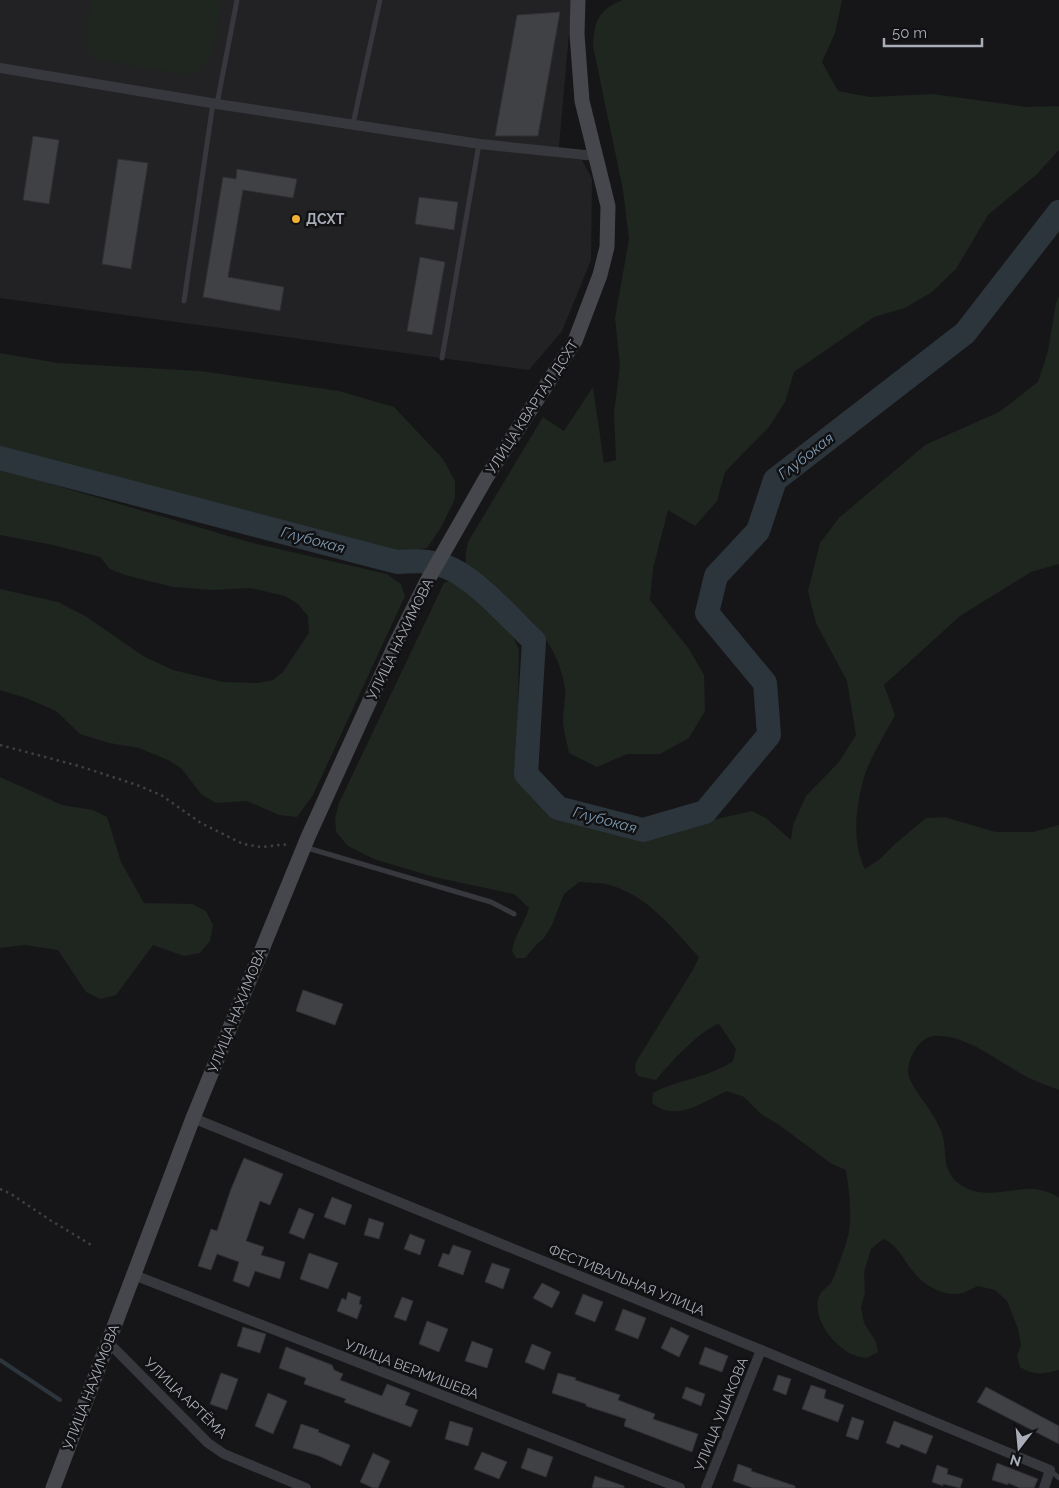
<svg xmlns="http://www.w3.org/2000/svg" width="1059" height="1488" viewBox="0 0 1059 1488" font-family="Raleway,sans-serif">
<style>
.built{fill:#222225}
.green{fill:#1e261f}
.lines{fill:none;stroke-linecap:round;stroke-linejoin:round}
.stream{stroke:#2c353c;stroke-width:4}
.river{stroke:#2c353c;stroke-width:24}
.building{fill:#404145;stroke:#303034}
.path{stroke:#3d3f44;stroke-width:2.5;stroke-dasharray:2.5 4;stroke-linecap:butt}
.lane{stroke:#37383d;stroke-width:5}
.street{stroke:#37383d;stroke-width:10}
.secondary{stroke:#45474d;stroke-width:15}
.poi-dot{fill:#f2b134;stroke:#111113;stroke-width:2}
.labels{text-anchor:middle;stroke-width:5;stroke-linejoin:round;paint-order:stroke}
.poi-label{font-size:14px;font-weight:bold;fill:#a8adb8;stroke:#111113;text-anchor:start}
.street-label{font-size:14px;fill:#a8adb8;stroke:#111113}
.water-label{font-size:15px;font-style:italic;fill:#7f9bb3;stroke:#111113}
</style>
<rect width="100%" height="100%" fill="#161618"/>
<!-- built -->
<path class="built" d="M0 0H572L558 157 582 160 592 179 591 260 562 331 529 370 0 298Z"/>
<!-- green -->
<g class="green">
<path d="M92 0H222C219 16 214 63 199 71 196 73 191 74 188 75L102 60 91 56C81 39 89 18 92 0Z"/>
<path d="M623 0H842L835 33 822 62 838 91 870 97 933 94 1027 107 1058 106 1059 107V150L1036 175 988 215 956 269 932 292 905 308 874 317 794 372 785 402 769 427 725 472 717 501 695 526 668 510 653 569 650 600 689 649 704 675 705 711 689 738 660 754H627L597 767 569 753C567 742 563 730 563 719 563 709 566 698 565 688 556 630 511 603 468 570 464 560 466 552 468 542L543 417 564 431 593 387 604 463 616 460 614 413 620 366 615 318 629 239 623 190 593 46C594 21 599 9 623 0Z"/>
<path d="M1059 296V564L1031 572 960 616 884 685 895 715C886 732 871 757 865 774 856 804 851 841 865 869L880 859 895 844 926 818 944 817 996 832H1033L1059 825V1090C1049 1086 1037 1082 1027 1077 1002 1064 969 1036 939 1036 930 1035 922 1040 917 1047 912 1054 908 1063 908 1072 909 1085 928 1105 934 1117 937 1122 939 1126 941 1131 949 1151 939 1170 961 1185 992 1206 1027 1175 1059 1198V1370C1044 1374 1034 1376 1020 1367L1017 1356 1021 1345 1018 1329 1007 1301 995 1290 978 1286C973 1288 968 1291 963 1293 944 1298 923 1285 912 1270 902 1258 899 1246 883 1239L871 1249 864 1272 865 1293 861 1307 864 1323 876 1342 878 1352 866 1358C861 1357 855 1356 851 1354 832 1344 810 1316 820 1294 823 1289 828 1287 831 1283 836 1274 847 1242 849 1232 852 1212 849 1189 846 1170L832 1164 779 1125 761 1114 744 1097 727 1091C702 1102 677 1123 652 1103L653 1093C679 1079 708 1078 733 1061L736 1049 719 1024C701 1029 669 1064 656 1080L638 1076 635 1070 636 1062 694 968 699 957C674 930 650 898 613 886 603 882 590 883 579 882L564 894 552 925 544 938 537 944 525 958H516L512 951C514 935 525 923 529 908L514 894 434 877 374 859 348 846 336 832 335 818 339 803 444 583 451 580 463 585 489 607 511 632 519 650 518 699 523 778 538 797 566 821 589 827 642 837 666 836 712 820 752 811 766 818 791 840 793 825 806 796 839 762 856 735 847 681 816 623 808 591 820 543 839 518 925 445 999 412 1038 382 1048 351 1056 303Z"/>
<path d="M0 353 58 363 200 371 339 391 394 407 443 459 455 481V499L440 529 427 548 410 552 380 550 66 468 0 449Z"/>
<path d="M0 469 249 542 387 574 401 584 405 596 313 795 297 817 279 815 247 801 216 803 201 794 181 768 168 760 139 748 109 743 80 734 56 711 26 698 0 690V589L58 602 87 617 143 656 173 670 223 682 257 683 273 680 283 672 309 633 308 616 298 604 285 596 250 588 214 590 173 587 125 575 110 569 100 557 53 545 0 535Z"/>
<path d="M0 777 62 805 93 810 107 817 121 862 144 903 192 904 206 911 213 925 210 941 200 953 184 956 153 945 116 995 100 999 86 992 58 950 25 945 0 948Z"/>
</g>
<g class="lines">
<!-- stream -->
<path class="stream" d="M0 1360 60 1400"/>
<!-- river -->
<path class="river" d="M0 458 397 562C413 561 429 560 444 566 474 576 510 618 534 641L526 774 558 808 643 830 705 812 769 735 765 683 707 613 716 576 758 531 775 480 965 333 1059 212"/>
</g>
<!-- building -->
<g class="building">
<path d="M560 12 538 136H495L517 15Z"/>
<path d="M33 136 59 140 49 204 23 200Z"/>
<path d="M118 159 148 163 131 269 102 264Z"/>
<path d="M237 169 297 179 293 198 243 190 228 277 284 287 280 311 203 297 223 177 236 179Z"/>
<path d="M419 197 458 202 454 230 415 224Z"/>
<path d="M420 257 445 262 432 335 407 331Z"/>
<path d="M303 990 343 1004 335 1025 296 1011Z"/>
<path d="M244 1158 283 1174 270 1205 260 1201 246 1241 264 1247 261 1255 285 1262 280 1279 255 1271 249 1287 233 1281 239 1262 217 1254 211 1270 198 1266 211 1229 217 1231 231 1189Z"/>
<path d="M332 1197 352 1205 345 1225 324 1217Z"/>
<path d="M299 1208 314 1214 304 1239 289 1233Z"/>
<path d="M369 1218 384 1223 379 1239 364 1235Z"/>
<path d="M410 1234 425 1240 420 1255 404 1249Z"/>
<path d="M453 1245 471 1251 463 1275 438 1266 443 1253 449 1255Z"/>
<path d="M309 1253 338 1263 328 1289 300 1279Z"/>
<path d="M492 1263 510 1269 503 1289 485 1282Z"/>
<path d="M542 1283 560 1292 552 1308 533 1298Z"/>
<path d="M348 1292 361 1297 359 1304 362 1305 357 1319 337 1311 342 1298 346 1300Z"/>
<path d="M583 1294 603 1302 595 1322 575 1314Z"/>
<path d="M402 1297 413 1301 406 1321 394 1317Z"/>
<path d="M623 1309 646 1318 638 1339 615 1330Z"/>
<path d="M427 1321 448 1329 439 1352 419 1344Z"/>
<path d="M243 1327 266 1334 260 1353 237 1346Z"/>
<path d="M671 1327 689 1336 679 1357 661 1348Z"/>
<path d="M472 1341 493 1349 487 1368 465 1361Z"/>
<path d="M532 1344 551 1352 544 1370 525 1362Z"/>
<path d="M286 1347 332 1365 334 1370 343 1374 340 1380 382 1396 387 1384 410 1393 405 1405 418 1410 411 1427 344 1402 346 1399 304 1384 306 1378 279 1368Z"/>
<path d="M705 1347 728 1356 722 1372 699 1364Z"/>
<path d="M221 1373 238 1379 227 1410 210 1404Z"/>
<path d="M558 1373 576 1378 575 1380 620 1395 618 1400 655 1414 653 1419 698 1434 692 1452 624 1426 626 1419 586 1406V1404L552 1393Z"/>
<path d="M778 1375 791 1379 786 1395 773 1390Z"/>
<path d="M811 1385 826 1390 824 1398 844 1405 838 1422 802 1409Z"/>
<path d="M686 1387 705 1394 701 1406 682 1398Z"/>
<path d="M986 1387 1059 1426V1444L977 1402Z"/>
<path d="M268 1393 287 1401 273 1434 255 1426Z"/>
<path d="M852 1417 864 1421 858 1440 846 1436Z"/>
<path d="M450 1421 473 1428 468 1446 445 1439Z"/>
<path d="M894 1421 933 1436 926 1454 901 1444 899 1448 886 1443Z"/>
<path d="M301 1424 319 1430 318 1432 350 1445 341 1466 319 1456 293 1448Z"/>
<path d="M528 1448 553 1457 546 1477 521 1468Z"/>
<path d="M482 1452 507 1462 499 1479 474 1469Z"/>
<path d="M373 1453 390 1461 378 1488H373L360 1482Z"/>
<path d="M997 1463 1038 1479 1034 1488H1020L1008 1483V1485L992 1480Z"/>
<path d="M738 1464 752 1469 751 1471 795 1486V1488H753L733 1481Z"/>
<path d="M937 1465 948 1469 947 1474 963 1479 960 1488 943 1484V1486L932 1482Z"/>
<path d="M595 1476 624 1486V1488H592Z"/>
</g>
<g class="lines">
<!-- path -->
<g class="path">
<path d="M0 745 79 766 137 785 161 795 201 823 243 844 261 847 290 844"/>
<path d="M0 1189 11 1194 50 1220 93 1246"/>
</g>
<!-- lane -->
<g class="lane">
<path d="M217 104 237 0"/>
<path d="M353 124 380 0"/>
<path d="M184 301 213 103"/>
<path d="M442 358 479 144"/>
<path d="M304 847 491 902 514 914"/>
<path d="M1050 1470 1059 1478"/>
</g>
<!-- street -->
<g class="street">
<path d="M0 68 217 104 480 144 595 156"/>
<path d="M193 1118 761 1350 1050 1470 1044 1488"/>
<path d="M134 1275 680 1488"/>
<path d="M108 1342 208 1443 224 1454 306 1488"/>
<path d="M706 1488 761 1350"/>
</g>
<!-- secondary -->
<path class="secondary" d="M53 1488 193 1118 308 837 396 643 426 583 486 478 575 341 600 275 607 247 608 206 582 101 577 34 578 0"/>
</g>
<!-- markers -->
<circle class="poi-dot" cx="296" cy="219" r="5"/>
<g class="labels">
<!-- poi labels -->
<g class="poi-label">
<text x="306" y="224">ДСХТ</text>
</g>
<!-- street labels -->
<g class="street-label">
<text transform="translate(532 407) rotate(-57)" y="5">УЛИЦА КВАРТАЛ ДСХТ</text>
<text transform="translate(400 639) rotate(-64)" y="5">УЛИЦА НАХИМОВА</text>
<text transform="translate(237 1010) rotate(-68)" y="5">УЛИЦА НАХИМОВА</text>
<text transform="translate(627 1280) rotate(22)" y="5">ФЕСТИВАЛЬНАЯ УЛИЦА</text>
<text transform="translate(412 1369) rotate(21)" y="5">УЛИЦА ВЕРМИШЕВА</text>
<text transform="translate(91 1387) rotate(-69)" y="5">УЛИЦА НАХИМОВА</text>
<text transform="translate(186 1398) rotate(44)" y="5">УЛИЦА АРТЁМА</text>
<text transform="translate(721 1414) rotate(-68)" y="5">УЛИЦА УШАКОВА</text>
</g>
<!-- water labels -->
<g class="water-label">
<text transform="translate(806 456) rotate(-38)" y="5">Глубокая</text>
<text transform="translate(313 540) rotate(15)" y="5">Глубокая</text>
<text transform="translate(605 820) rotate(15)" y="5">Глубокая</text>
</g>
</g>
<!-- north arrow -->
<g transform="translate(1019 1448) rotate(196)" stroke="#111113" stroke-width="4" paint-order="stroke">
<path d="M0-4L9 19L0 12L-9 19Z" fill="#a8adb8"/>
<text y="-8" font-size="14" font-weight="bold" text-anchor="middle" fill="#a8adb8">N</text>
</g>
<!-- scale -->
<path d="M884 38v8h98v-8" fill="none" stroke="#a8adb8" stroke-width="2.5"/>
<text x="892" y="38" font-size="15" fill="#a8adb8" stroke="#111113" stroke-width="4" paint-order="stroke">50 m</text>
</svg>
